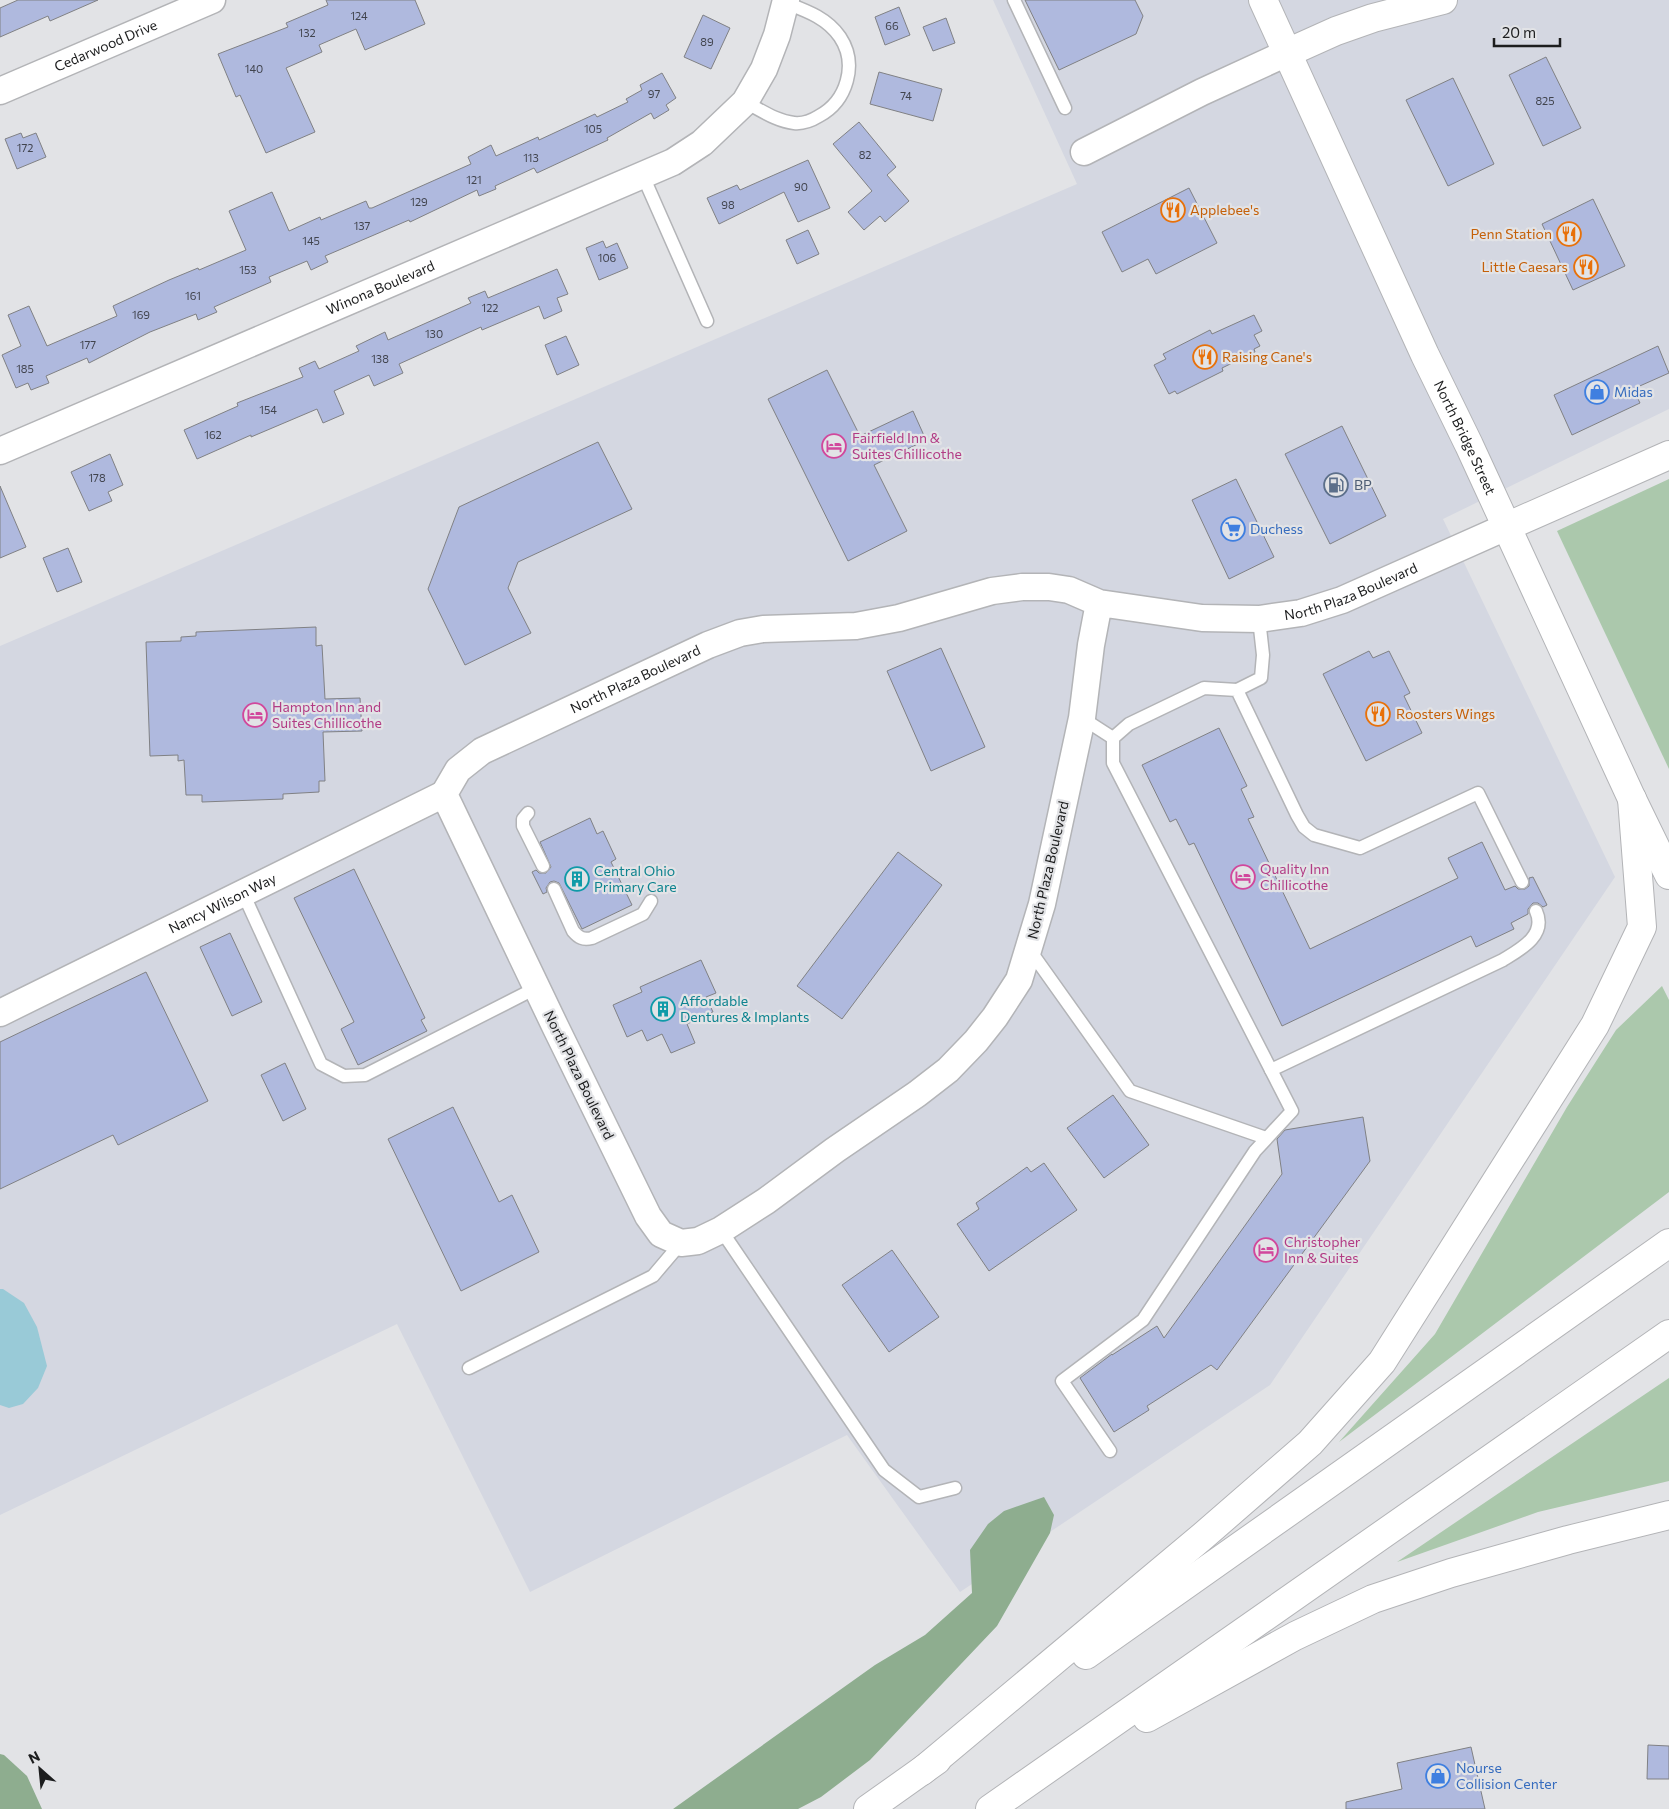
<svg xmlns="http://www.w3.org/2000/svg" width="1669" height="1809" viewBox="0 0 1669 1809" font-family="Commissioner,sans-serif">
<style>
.built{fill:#d4d7e1}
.green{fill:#abc8ac}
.forest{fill:#8ead8f}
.water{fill:#99cad7}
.building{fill:#afb9de;stroke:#808184}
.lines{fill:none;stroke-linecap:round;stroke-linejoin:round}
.lane-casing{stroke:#b3b4b7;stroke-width:15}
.street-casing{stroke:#b3b4b7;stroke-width:29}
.secondary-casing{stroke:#b3b4b7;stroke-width:30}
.highway-casing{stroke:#b3b4b7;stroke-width:30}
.lane{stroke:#fff;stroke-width:12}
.street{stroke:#fff;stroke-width:26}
.secondary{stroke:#fff;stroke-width:28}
.highway{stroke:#fff;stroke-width:28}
.labels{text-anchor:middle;stroke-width:4.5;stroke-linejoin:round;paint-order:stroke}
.number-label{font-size:11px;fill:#41444e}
.street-label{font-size:14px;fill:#1c1d1e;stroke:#e2e3e6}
.food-label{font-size:14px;fill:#c56008;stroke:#e2e3e6;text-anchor:start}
.shop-label{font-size:14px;fill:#366cbe;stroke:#e2e3e6;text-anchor:start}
.hotel-label{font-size:14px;fill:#b23c85;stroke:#e2e3e6;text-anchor:start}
.service-label{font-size:14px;fill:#4e5e75;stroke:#e2e3e6;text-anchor:start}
.culture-label{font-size:14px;fill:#0d838f;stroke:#e2e3e6;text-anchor:start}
</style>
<rect width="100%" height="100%" fill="#e2e3e6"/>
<!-- built -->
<path class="built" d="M993 0H1669V409L1443 519 1615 877 1270 1385 960 1592 847 1435 530 1592 397 1324 0 1515V646L1077 184Z"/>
<!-- green -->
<g class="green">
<path d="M1669 479V769L1557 531Z"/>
<path d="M1662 986 1669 1000V1192L1339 1442 1435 1334 1567 1107 1616 1030Z"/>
<path d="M1669 1378V1481L1538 1512 1397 1562Z"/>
</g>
<!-- forest -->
<g class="forest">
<path d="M1044 1497 1054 1515 1050 1533 997 1626 870 1760 821 1797 798 1809H673L875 1665 925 1635 972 1593 970 1550 988 1524 1004 1511Z"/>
<path d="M0 1754 4 1755 27 1776 42 1809H0Z"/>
</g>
<!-- water -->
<path class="water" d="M0 1289H3L24 1303 37 1327 47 1366 38 1388 23 1404 9 1408 0 1405Z"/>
<!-- building -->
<g class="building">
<path d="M18 0H98L50 21 48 16 0 37V8Z"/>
<path d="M326 0H415L425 24 365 50 356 29 319 45 322 52 286 68 315 132 266 153 240 95 236 97 218 54 288 27 286 23 328 5Z"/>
<path d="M1025 0H1135L1143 16 1136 34 1059 70Z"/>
<path d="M899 7 910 35 885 45 875 17Z"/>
<path d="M703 15 730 28 711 69 684 57Z"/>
<path d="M946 18 955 43 933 51 923 27Z"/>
<path d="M1546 57 1581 128 1543 146 1509 75Z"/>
<path d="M879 72 942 89 933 121 870 104Z"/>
<path d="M662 73 676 98 666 105 669 110 654 119 651 113 607 138 608 140 537 173 534 168 495 186 496 189 479 196 477 190 410 222 409 220 325 256 328 262 311 270 307 261 269 277 271 282 214 307 217 312 198 320 196 314 150 332 89 363 87 358 46 376 49 383 31 390 28 383 16 388 2 355 21 346 8 315 29 306 47 346 117 316 113 306 169 280 198 268 199 270 246 250 229 211 254 200 272 192 289 231 320 217 321 220 366 201 369 208H372L471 164 468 157 491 145 496 156 538 137 539 140 595 114 597 117 628 102 626 99 642 90 640 85Z"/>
<path d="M1453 78 1494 164 1448 186 1406 100Z"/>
<path d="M859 122 896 167 887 175 909 201 885 222 880 216 864 230 848 212 872 191 833 144Z"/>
<path d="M21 133 23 138 36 133 46 157 17 169 5 139Z"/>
<path d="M808 160 830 208 798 222 784 192 719 224 707 198 737 185 740 190Z"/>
<path d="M1189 188 1217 243 1156 274 1148 259 1122 272 1102 232Z"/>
<path d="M1593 199 1625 266 1573 290 1542 224Z"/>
<path d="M808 230 819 254 797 264 786 240Z"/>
<path d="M603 241 606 248 617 243 628 268 599 280 586 248Z"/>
<path d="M557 269 568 294 557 298 562 311 544 319 539 306 482 330 481 327 399 364 403 373 374 386 369 375 334 391 344 414 323 423 317 409 251 437V435L197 459 184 430 238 406 237 403 303 377 299 368 315 361 319 369 359 351 356 346 385 332 388 340 471 303 468 298 485 291 488 298Z"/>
<path d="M1254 315 1262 331 1254 335 1260 346 1254 349 1255 352 1222 368 1223 371 1177 394 1175 391 1169 394 1154 365 1166 359 1163 354 1210 330 1212 334Z"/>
<path d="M566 336 579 365 557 375 545 345Z"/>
<path d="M1658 346 1669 373 1633 389 1640 403 1572 435 1554 395Z"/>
<path d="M827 370 860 436 913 411 926 440 874 465 907 531 848 561 768 399Z"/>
<path d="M1342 426 1386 516 1330 544 1285 454Z"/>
<path d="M598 442 632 509 518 562 508 588 531 633 465 665 428 589 459 507Z"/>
<path d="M110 454 123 485 108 492 112 501 89 511 71 472Z"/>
<path d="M1236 479 1274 557 1229 579 1192 500Z"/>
<path d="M0 486 26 547 0 558Z"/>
<path d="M68 548 82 582 57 592 43 558Z"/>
<path d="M316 627V646L322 645 325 699 360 698 362 731 323 732 325 781H319V792L283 794V799L202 802V795H186L184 760 178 761V755L150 756 146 642 181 641V637L196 636V632Z"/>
<path d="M941 648 985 747 931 771 887 671Z"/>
<path d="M1369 651 1373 658 1389 651 1410 693 1404 696 1422 733 1366 761 1323 674Z"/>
<path d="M1219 728 1247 786 1241 789 1254 817 1248 819 1310 949 1458 878 1448 858 1482 842 1505 890 1515 886 1518 889H1525L1529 886V878L1533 877 1547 905 1543 907 1538 903H1533L1528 909V914L1511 923 1514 929 1476 947 1471 936 1282 1026 1194 843 1189 845 1176 819 1170 822 1142 765Z"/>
<path d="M590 818 597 834 603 831 616 859 611 862 632 905 582 929 559 883 554 881 550 882 546 888 547 892 543 894 532 872 536 870 539 873H546L551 867 540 842Z"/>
<path d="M898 852 942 885 842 1019 797 986Z"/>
<path d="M354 869 425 1018 421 1020 427 1031 358 1065 341 1029 354 1022 294 898Z"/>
<path d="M230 933 262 1002 232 1016 200 947Z"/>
<path d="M701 960 716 993 706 997 713 1012 687 1024 695 1043 671 1053 662 1034 647 1041 642 1030 627 1037 613 1005 642 992 640 987Z"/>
<path d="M146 972 208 1101 118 1145 113 1135 0 1189V1042Z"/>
<path d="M285 1063 306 1109 283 1121 261 1075Z"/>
<path d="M1113 1095 1149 1145 1104 1178 1067 1128Z"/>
<path d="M453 1107 499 1202 512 1195 539 1252 461 1291 388 1139Z"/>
<path d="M1363 1117 1370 1161 1217 1370 1211 1365 1147 1406 1149 1410 1114 1432 1080 1378 1112 1354V1355L1157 1326 1164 1338 1282 1174 1277 1139 1285 1130Z"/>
<path d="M1044 1163 1077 1210 989 1271 957 1224 979 1209 976 1203 1013 1177 1027 1167 1031 1172Z"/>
<path d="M892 1250 939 1317 889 1352 842 1285Z"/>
<path d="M1648 1745 1669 1746V1779H1647Z"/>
<path d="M1471 1747 1485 1809H1346V1802L1402 1789 1397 1763Z"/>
</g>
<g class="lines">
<!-- lane casing -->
<g class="lane-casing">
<g id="lane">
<path d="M1014 0 1065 108"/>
<path d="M745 102C761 110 776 121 794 123 804 124 811 121 819 116 847 101 858 64 840 37 827 18 807 11 786 3"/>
<path d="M643 176 707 321"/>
<path d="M1237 690 1261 678 1263 655 1259 619"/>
<path d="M1082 718 1113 738"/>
<path d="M528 813 523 819V826L543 866"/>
<path d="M1522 882 1478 793 1360 848 1314 835 1304 827 1297 815 1237 690 1204 688 1129 724 1113 738V763L1271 1070 1503 960C1521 949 1547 935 1536 911"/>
<path d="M554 889 573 931C579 938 583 940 592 938L643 914 651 901"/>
<path d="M243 893 321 1064 344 1076 365 1075 536 988"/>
<path d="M1029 949 1130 1091 1266 1138"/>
<path d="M721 1230 884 1470 919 1497 955 1488"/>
<path d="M469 1368 653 1276 681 1243"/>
<path d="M1110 1451 1062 1381 1143 1320 1255 1151 1292 1111 1271 1070"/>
</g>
</g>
<!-- street casing -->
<g class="street-casing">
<g id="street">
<path id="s1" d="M0 91 212 0"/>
<path d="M1084 152 1202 92 1287 53"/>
<path id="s2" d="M0 451 673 162 702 143 745 102 764 69 777 35 786 0"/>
<path id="s3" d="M1099 603 1091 645 1082 718 1042 904 1019 980 995 1017 976 1041 948 1070 917 1094 835 1150 766 1201 721 1230 698 1241 681 1243 661 1234 648 1216 555 1026 444 794 458 770 482 751 708 645 740 633 763 629 856 626 899 618 992 591 1022 587H1049L1069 590 1099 603 1202 618 1259 619 1301 613 1342 600 1506 527"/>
<path id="s4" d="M0 1013 444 794"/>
</g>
</g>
<!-- secondary casing -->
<g class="secondary-casing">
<g id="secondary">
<path id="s5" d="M1263 0 1425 355 1469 445 1632 799 1669 875"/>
<path d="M1287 53 1336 31 1373 18 1443 0"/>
</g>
</g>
<!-- highway casing -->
<g class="highway-casing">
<g id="highway">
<path d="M1506 527 1669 455"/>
<path d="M1086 1655 1669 1243"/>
<path d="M1147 1718 1295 1636 1373 1599 1451 1573 1568 1540 1669 1515"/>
<path d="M922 1771 1203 1536 1310 1443 1382 1362 1595 1025 1642 927 1632 799"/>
<path d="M868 1809 937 1760"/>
<path d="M990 1809 1669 1334"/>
</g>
</g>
<!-- lane -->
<use href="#lane" class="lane"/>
<!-- street -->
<use href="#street" class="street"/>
<!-- secondary -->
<use href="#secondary" class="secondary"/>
<!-- highway -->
<use href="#highway" class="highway"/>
</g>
<!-- icons -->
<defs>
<g id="restaurant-ring" transform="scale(1.25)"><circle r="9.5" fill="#e2e3e6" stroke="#e8710a" stroke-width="1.5"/><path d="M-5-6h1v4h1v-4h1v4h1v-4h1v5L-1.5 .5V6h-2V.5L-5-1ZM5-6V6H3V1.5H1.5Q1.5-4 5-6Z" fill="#e8710a"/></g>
<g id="shop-ring" transform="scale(1.25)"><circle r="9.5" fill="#e2e3e6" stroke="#3f7fe0" stroke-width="1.5"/><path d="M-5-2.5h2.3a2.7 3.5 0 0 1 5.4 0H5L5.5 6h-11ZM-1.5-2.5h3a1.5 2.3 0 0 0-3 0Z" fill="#3f7fe0"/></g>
<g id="hotel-ring" transform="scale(1.25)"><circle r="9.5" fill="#e2e3e6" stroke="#d1479c" stroke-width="1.5"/><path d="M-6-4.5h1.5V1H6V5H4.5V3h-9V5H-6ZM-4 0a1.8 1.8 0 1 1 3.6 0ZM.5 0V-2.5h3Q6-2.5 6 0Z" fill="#d1479c"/></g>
<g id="fuel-ring" transform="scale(1.25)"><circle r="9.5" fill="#e2e3e6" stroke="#5c6f8a" stroke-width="1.5"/><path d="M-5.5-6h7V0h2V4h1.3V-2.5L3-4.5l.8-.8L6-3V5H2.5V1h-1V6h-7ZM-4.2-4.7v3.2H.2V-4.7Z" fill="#5c6f8a"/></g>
<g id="supermarket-ring" transform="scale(1.25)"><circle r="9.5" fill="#e2e3e6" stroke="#3f7fe0" stroke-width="1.5"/><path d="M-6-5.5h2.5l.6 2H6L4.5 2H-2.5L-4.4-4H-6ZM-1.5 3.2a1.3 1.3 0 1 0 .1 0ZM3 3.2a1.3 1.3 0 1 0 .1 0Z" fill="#3f7fe0"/></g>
<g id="building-ring" transform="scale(1.25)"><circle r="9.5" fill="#e2e3e6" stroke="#0f9aa8" stroke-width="1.5"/><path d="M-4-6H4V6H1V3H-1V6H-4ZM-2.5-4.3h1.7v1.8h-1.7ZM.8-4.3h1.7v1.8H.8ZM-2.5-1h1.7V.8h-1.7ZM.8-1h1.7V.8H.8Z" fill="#0f9aa8"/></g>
</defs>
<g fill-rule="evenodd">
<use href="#restaurant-ring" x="1173" y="210"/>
<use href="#restaurant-ring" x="1569" y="234"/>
<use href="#restaurant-ring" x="1586" y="267"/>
<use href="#restaurant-ring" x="1205" y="357"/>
<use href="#shop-ring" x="1597" y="392"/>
<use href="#hotel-ring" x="834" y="446"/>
<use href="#fuel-ring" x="1336" y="485"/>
<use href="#supermarket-ring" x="1233" y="529"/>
<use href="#restaurant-ring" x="1378" y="714"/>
<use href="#hotel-ring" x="255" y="715"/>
<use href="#hotel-ring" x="1243" y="877"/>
<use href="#building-ring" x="577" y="879"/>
<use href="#building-ring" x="663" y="1009"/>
<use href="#hotel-ring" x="1266" y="1250"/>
<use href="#shop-ring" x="1438" y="1776"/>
</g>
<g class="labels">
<!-- number labels -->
<g class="number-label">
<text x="359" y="20">124</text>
<text x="892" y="30">66</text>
<text x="307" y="37">132</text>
<text x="707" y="46">89</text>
<text x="254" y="73">140</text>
<text x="654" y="98">97</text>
<text x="906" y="100">74</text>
<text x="1545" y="105">825</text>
<text x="593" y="133">105</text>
<text x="25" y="152">172</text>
<text x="865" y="159">82</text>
<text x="531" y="162">113</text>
<text x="474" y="184">121</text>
<text x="801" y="191">90</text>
<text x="419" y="206">129</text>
<text x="728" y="209">98</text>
<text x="362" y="230">137</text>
<text x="311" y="245">145</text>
<text x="607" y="262">106</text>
<text x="248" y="274">153</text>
<text x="193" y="300">161</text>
<text x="490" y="312">122</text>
<text x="141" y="319">169</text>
<text x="434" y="338">130</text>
<text x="88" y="349">177</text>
<text x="380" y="363">138</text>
<text x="25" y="373">185</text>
<text x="268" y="414">154</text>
<text x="213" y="439">162</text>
<text x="97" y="482">178</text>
</g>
<!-- street labels -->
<g class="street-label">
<text dy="5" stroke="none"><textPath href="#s1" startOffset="115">Cedarwood Drive</textPath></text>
<text dy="5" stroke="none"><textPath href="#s2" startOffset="414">Winona Boulevard</textPath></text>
<text dy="5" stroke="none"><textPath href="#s5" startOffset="482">North Bridge Street</textPath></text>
<text dy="5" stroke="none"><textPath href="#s3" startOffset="2301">North Plaza Boulevard</textPath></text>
<text dy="5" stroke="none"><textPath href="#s3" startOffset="1562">North Plaza Boulevard</textPath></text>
<text transform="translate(1048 870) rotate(-77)" y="5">North Plaza Boulevard</text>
<text dy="5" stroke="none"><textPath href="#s4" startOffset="248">Nancy Wilson Way</textPath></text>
<text transform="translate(579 1075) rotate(64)" y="5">North Plaza Boulevard</text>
</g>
<!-- food labels -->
<g class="food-label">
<text x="1190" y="215">Applebee's</text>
<text x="1552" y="239" text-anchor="end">Penn Station</text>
<text x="1568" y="272" text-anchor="end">Little Caesars</text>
<text x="1222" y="362">Raising Cane's</text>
<text x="1396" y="719">Roosters Wings</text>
</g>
<!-- shop labels -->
<g class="shop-label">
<text x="1614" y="397">Midas</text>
<text x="1250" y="534">Duchess</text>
<text x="1456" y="1773">Nourse<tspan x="1456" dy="16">Collision Center</tspan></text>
</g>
<!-- hotel labels -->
<g class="hotel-label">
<text x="852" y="443">Fairfield Inn &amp;<tspan x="852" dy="16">Suites Chillicothe</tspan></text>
<text x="272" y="712">Hampton Inn and<tspan x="272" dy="16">Suites Chillicothe</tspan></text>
<text x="1260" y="874">Quality Inn<tspan x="1260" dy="16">Chillicothe</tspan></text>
<text x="1284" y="1247">Christopher<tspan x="1284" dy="16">Inn &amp; Suites</tspan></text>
</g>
<!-- service labels -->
<g class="service-label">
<text x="1354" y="490">BP</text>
</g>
<!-- culture labels -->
<g class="culture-label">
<text x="594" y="876">Central Ohio<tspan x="594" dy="16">Primary Care</tspan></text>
<text x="680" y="1006">Affordable<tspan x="680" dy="16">Dentures &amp; Implants</tspan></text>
</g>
</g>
<!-- north arrow -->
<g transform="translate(40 1769) rotate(333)" stroke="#e2e3e6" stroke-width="4" paint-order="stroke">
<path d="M0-4L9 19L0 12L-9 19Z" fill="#1c1d1e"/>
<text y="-8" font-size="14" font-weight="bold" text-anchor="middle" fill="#1c1d1e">N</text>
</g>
<!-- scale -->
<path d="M1494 38v8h66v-8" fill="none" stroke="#1c1d1e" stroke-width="2.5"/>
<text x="1502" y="38" font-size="15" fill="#1c1d1e" stroke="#e2e3e6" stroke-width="4" paint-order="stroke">20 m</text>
</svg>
